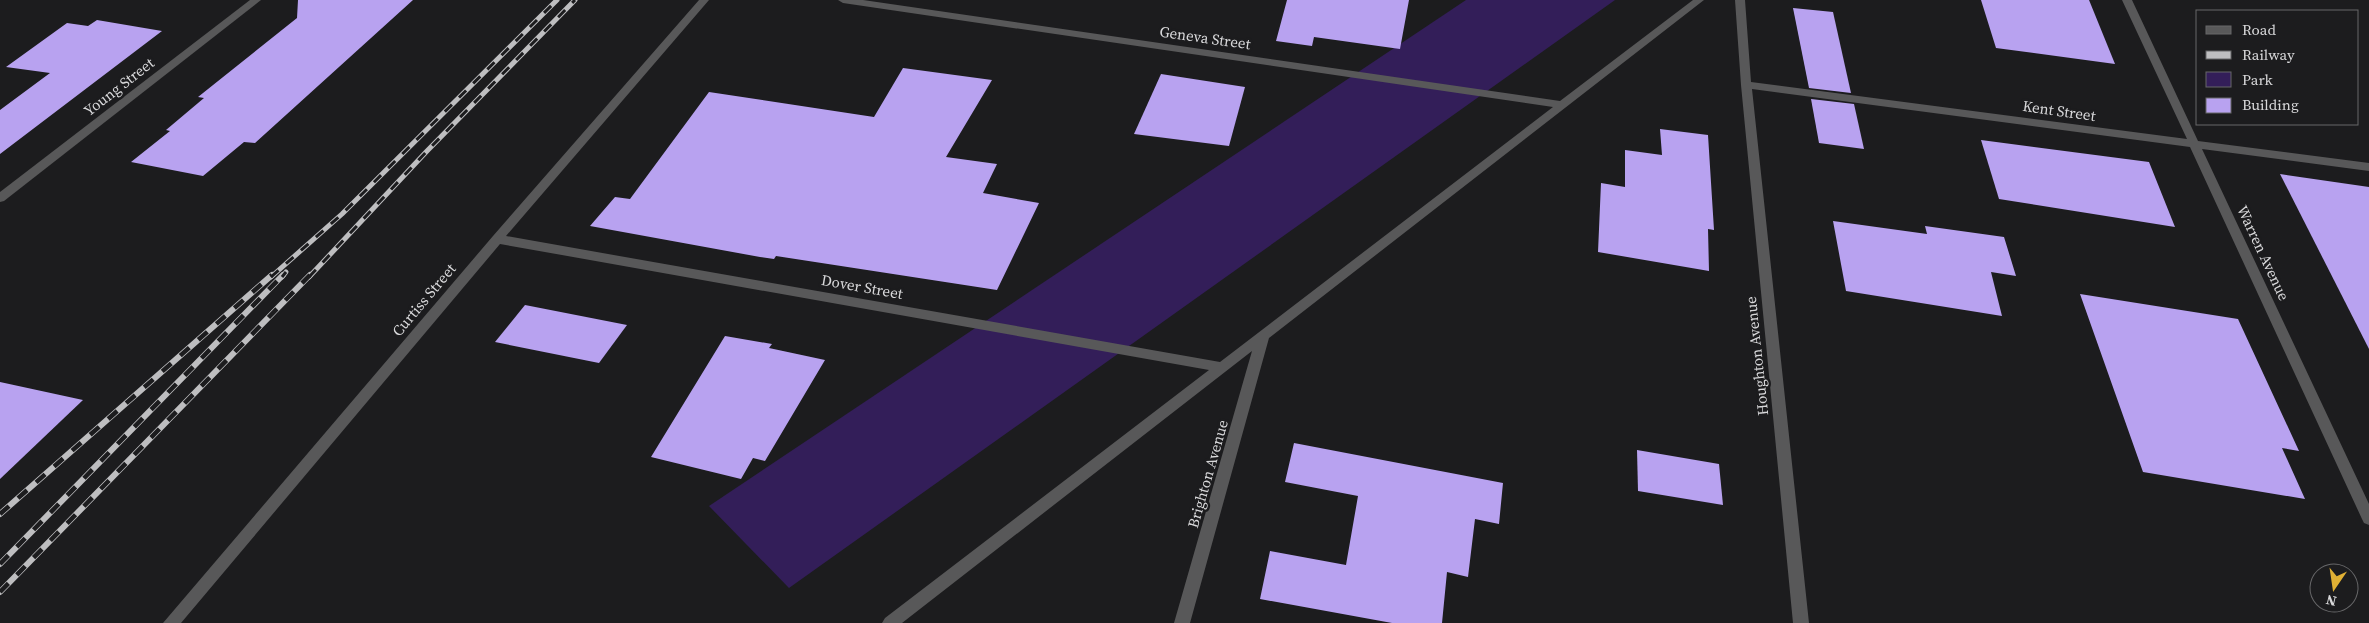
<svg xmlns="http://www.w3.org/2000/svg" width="2369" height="623" viewBox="0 0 2369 623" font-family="'Source Serif 4',serif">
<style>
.green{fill:#331e59}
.building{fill:#b8a2f0}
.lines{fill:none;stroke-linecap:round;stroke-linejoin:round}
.minor{fill:#585859;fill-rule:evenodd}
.rail-far1-casing{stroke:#bebec0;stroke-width:5}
.rail-casing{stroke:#bebec0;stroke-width:6}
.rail-far1{stroke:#1c1c1e;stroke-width:3;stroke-dasharray:10;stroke-linecap:butt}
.rail{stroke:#1c1c1e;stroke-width:4.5;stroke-dasharray:12;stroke-linecap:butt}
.labels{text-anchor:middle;stroke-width:5;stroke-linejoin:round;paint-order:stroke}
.street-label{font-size:15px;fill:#d8d8da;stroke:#1c1c1e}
</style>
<rect width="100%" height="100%" fill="#1c1c1e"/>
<!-- green -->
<path class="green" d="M1466 0H1615L789 588 709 506Z"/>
<!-- building -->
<g class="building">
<path d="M298 0H413L255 143 244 142 203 176 131 162 170 131 166 130 204 98 198 97 297 18Z"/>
<path d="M1287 0H1409L1400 49 1314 37 1312 46 1276 41Z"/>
<path d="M1981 0H2089L2115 64 1996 48Z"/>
<path d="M1793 8 1833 12 1851 93 1809 88Z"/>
<path d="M97 20 162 31 0 154V110L50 73 6 67 67 23 88 26Z"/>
<path d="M903 68 992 80 946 157 997 164 983 193 1039 203 997 290 776 256 774 259 760 257 590 226 615 197 630 199 709 92 874 117Z"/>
<path d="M1161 74 1245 87 1229 146 1134 134Z"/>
<path d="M1811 99 1854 104 1864 149 1819 143Z"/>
<path d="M1660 129 1708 135 1714 230 1708 229 1709 271 1598 252 1601 183 1625 187V150L1662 155Z"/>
<path d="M1981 140 2149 162 2175 227 1999 199Z"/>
<path d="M2280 174 2369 187V349Z"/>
<path d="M1833 221 1927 234 1925 226 2004 237 2016 276 1991 272 2002 316 1846 291Z"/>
<path d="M2080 294 2238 319 2299 451 2282 448 2305 499 2143 472Z"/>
<path d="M525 305 627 325 599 363 495 342Z"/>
<path d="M725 336 772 344 769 348 825 360 765 461 753 458 741 479 651 457Z"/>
<path d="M0 382 83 400 0 479Z"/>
<path d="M1294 443 1503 483 1499 524 1475 519 1468 577 1447 572 1442 623H1392L1260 599 1270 551 1346 565 1358 496 1285 482Z"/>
<path d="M1637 450 1719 464 1723 505 1638 491Z"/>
</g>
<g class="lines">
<!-- minor -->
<g class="minor">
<path d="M250 0H261L4 201 0 202V192Z"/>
<path d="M699 0H709L506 236 1220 362 1553 107 843 3 838 0H863L1560 101 1693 0H1704L1269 338 1190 623H1174L1252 351 902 623H882L885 618 1209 370 500 244 181 623H163L493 236Z"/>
<path d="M1735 0H1745L1751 82 2187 139 2122 0H2132L2198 141 2369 163V171L2202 149 2369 504V525L2364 523 2362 519 2190 147 1752 89 1809 623H1793L1741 85Z"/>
</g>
<!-- rail-far1 casing -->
<g class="rail-far1-casing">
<g id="rail-far1">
<path d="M271 277 342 214 557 0"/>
<path d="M282 277 286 272"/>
<path d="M309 277 427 151 575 0"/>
</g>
</g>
<!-- rail casing -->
<g class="rail-casing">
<g id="rail">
<path d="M0 514 272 275"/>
<path d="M0 564 283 275"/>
<path d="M0 592 310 275"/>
</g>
</g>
<!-- rail-far1 -->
<use href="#rail-far1" class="rail-far1"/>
<!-- rail -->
<use href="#rail" class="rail"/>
</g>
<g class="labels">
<!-- street labels -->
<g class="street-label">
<text transform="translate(1205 38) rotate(8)" y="5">Geneva Street</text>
<text transform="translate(119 87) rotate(-38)" y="5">Young Street</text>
<text transform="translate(2059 111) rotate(8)" y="5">Kent Street</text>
<text transform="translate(2263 253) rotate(65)" y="5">Warren Avenue</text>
<text transform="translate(862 287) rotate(10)" y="5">Dover Street</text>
<text transform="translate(424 300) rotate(-50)" y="5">Curtiss Street</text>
<text transform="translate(1757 356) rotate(-96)" y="5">Houghton Avenue</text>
<text transform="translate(1208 474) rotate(-74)" y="5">Brighton Avenue</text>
</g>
</g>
<!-- legend -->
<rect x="2196" y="10" width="162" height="115" fill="#1c1c1e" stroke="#676769"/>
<rect x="2206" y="26" width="25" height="8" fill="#585859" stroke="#676769"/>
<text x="2242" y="35" font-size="15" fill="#d8d8da">Road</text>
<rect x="2206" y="51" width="25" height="8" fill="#bebec0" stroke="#676769"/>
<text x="2242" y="60" font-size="15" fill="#d8d8da">Railway</text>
<rect x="2206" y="72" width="25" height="15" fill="#331e59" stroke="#676769"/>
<text x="2242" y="85" font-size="15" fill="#d8d8da">Park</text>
<rect x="2206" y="98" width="25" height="15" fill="#b8a2f0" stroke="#676769"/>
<text x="2242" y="110" font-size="15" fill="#d8d8da">Building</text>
<!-- north arrow -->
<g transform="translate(2334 588) rotate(193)"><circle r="24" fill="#1c1c1e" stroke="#676769"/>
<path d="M0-4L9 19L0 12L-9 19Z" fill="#e0b034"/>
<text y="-8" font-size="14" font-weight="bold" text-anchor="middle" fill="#d8d8da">N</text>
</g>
</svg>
